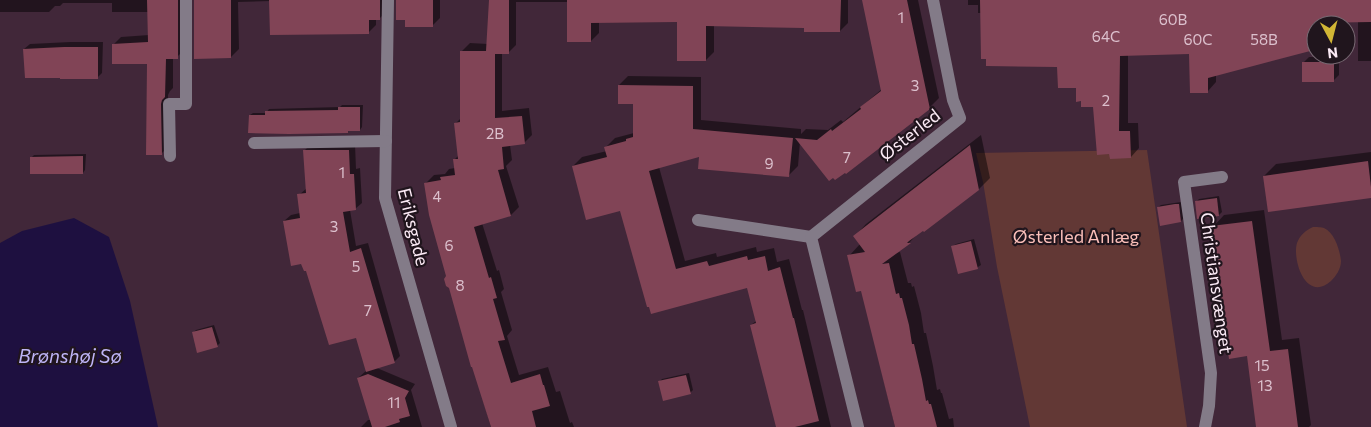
<svg xmlns="http://www.w3.org/2000/svg" width="1371" height="427" viewBox="0 0 1371 427" font-family="Commissioner,sans-serif">
<style>
.green{fill:#623835}
.water{fill:#1e1040}
.shadow{fill:#0007}
.building{fill:#814456}
.lines{fill:none;stroke-linecap:round;stroke-linejoin:round}
.minor{stroke:#837b88;stroke-width:12}
.labels{text-anchor:middle;stroke-width:4.5;stroke-linejoin:round;paint-order:stroke}
.number-label{font-size:15px;fill:#dcc0cd}
.street-label{font-size:18px;fill:#fbeaf5;stroke:#20151d}
.park-label{font-size:18px;fill:#fbbfb9;stroke:#20151d}
.water-label{font-size:19px;font-style:italic;fill:#beb4f6;stroke:#20151d}
</style>
<rect width="100%" height="100%" fill="#412739"/>
<!-- green -->
<g class="green">
<path d="M1147 150 1187 427H1030L997 267 983 182 976 153Z"/>
<path d="M1313 227C1316 227 1322 227 1324 228 1335 233 1340 251 1341 261 1341 269 1336 276 1331 281 1306 303 1292 260 1297 243 1300 235 1306 230 1313 227Z"/>
</g>
<!-- water -->
<path class="water" d="M74 218 109 237 130 301 158 427H0V243L22 231Z"/>
<!-- shadow -->
<g class="shadow">
<path d="M0 0H185V49L177 57H173V88L170 91 168 95 169 146 161 154 148 63 113 45 121 37 149 35V12H112V3H63L60 6H55L49 12H0Z"/>
<path d="M195 0H387V11L379 19H376V25L368 33 271 1 238 2 239 49 231 57Z"/>
<path d="M397 0H440V18L432 26 406 19Z"/>
<path d="M446 0H848V23L840 31 805 27 714 24V52L706 60 679 21H599V33L591 41 568 2H516V45L508 53H502V111L529 108 532 135 524 143 510 145 512 160 506 166 519 207 511 215 482 223 497 271 499 270 504 289 501 292 512 330 507 336 519 375 548 367 556 392 560 391 570 423 572 422 574 427H491L447 276 426 183 434 175 445 174 449 169 455 168 454 160 459 155 456 123 461 118 462 51 470 43 488 44 490 0Z"/>
<path d="M863 0H918L939 98 929 108 846 173 800 142 798 166 789 175 701 155 659 167 685 261 716 253 717 257 756 247 757 252 774 248 777 262 789 259 802 310H803L831 427H779L751 325 756 321 748 286 652 313 621 209 573 166 582 157 607 151 606 147 615 138 634 133 635 103 619 85 628 76 701 77V120L801 129V134L806 129 828 130 841 120 843 122 882 89Z"/>
<path d="M968 0H1371V61H1358V21L1322 22V25H1316V46L1313 49 1216 75V82L1208 91 1190 53 1128 54V123H1138L1139 148 1131 157 1095 106 1082 100 1077 87 1059 66 982 13H978V5H968Z"/>
<path d="M70 42H103L102 73 97 78 24 49 30 44Z"/>
<path d="M1309 57H1339V75L1333 81 1303 63Z"/>
<path d="M342 105H363L362 127 360 130H350L347 132 250 115 253 113H266L269 109 340 107Z"/>
<path d="M981 135 990 178 978 190 918 233 910 242 895 253 900 252 908 283H911L912 287 914 286 921 313 924 333H926L933 366 937 390 940 389 941 393H942L949 419 953 418 954 427H895L862 289 849 256 860 244 855 236 866 224Z"/>
<path d="M311 144H355L356 169 360 168 362 203 355 209 350 210 356 246 368 243 400 356 394 362 377 368 415 384 411 390 422 427H361L368 420H371L358 378 367 370 357 336 307 269 284 221 291 215 300 213 299 195 307 188 304 151Z"/>
<path d="M1371 152V196L1264 176 1276 164Z"/>
<path d="M86 154 85 170 83 173 31 158 34 155Z"/>
<path d="M1219 196 1222 212 1219 215 1196 202 1199 199Z"/>
<path d="M1181 202 1184 218 1181 221 1158 207 1161 205Z"/>
<path d="M1264 210 1282 340 1299 338 1311 425 1309 427H1257L1248 355 1213 227 1224 215Z"/>
<path d="M974 239 981 265 978 267 959 272 953 246 956 244Z"/>
<path d="M214 325 220 343 217 346 193 333 196 330Z"/>
<path d="M689 373 693 390 690 393 659 382 662 379Z"/>
</g>
<!-- building -->
<g class="building">
<path d="M147 0H178V59H166L165 97 162 100 161 104 162 155H146L147 64H112V44L148 42Z"/>
<path d="M194 0H231V58L194 59Z"/>
<path d="M269 0H380V20H369V34L270 35Z"/>
<path d="M396 0H433V27H405V20H396Z"/>
<path d="M489 0H509V54H495V118L522 116 525 144 502 147 504 169 498 170 511 216 474 227 489 278 491 277 497 298 493 299 505 340 498 341 511 383 540 374 543 385H544L550 406 532 411 536 427H491L472 367H471L449 288 446 286 444 279 446 276 429 215 424 183 441 180 440 177 455 175 453 159H458L454 123 460 122V51H486Z"/>
<path d="M567 0H841L840 32H804V28L706 26V61H677V22L591 23V42H567Z"/>
<path d="M862 0H907L930 109 846 174 845 173 835 180 833 178 829 181 795 138 817 140 831 129 832 131 861 109 860 107 881 91Z"/>
<path d="M980 0H1371V22L1313 23 1314 50 1208 78V93H1190L1189 54 1120 56 1119 131H1130L1131 158 1110 159 1109 154 1097 155 1093 107H1081V101L1076 102V88H1058L1057 67 986 66V59H981Z"/>
<path d="M64 47H98V79H60V78H25L23 49Z"/>
<rect x="1302" y="62" width="32" height="20"/>
<path d="M618 85 693 86V129L793 138 789 177 698 169 699 157 649 171 676 269 707 261 709 266 747 256 748 260 765 256 768 271 780 267 793 318H794L819 421 795 427H776L750 325 756 323 747 288 651 314 649 307H647L620 211 586 220 572 166 607 157 604 147 626 141V139L633 137V104H618Z"/>
<path d="M338 107H360V131H348V133L289 134 248 133 249 115H265V111L338 110Z"/>
<path d="M970 145 979 190 924 232 923 231 909 241 907 243H911L882 264 889 263 896 294 899 293 900 298H902L909 325 912 344H914L922 379 926 401 928 400 929 404H931L937 427H895L861 291 856 292 847 255 865 252 853 236Z"/>
<path d="M303 150H349L350 174H354L356 210 343 212 350 252 361 248 395 363 366 372 356 338 329 345 306 271H304L301 264 291 266 283 221 300 218 297 194 306 193Z"/>
<path d="M83 156V174H30V157Z"/>
<path d="M1368 161 1371 187V198L1268 212 1263 176Z"/>
<path d="M1217 198 1219 216 1197 219 1195 201Z"/>
<path d="M1175 204H1179L1181 222 1160 226 1157 207Z"/>
<path d="M1252 221 1270 351 1288 349 1298 427H1256L1247 356 1229 359 1211 226Z"/>
<path d="M971 241 978 269 958 274 951 246Z"/>
<path d="M212 327 218 347 197 353 192 332Z"/>
<path d="M368 374 409 391 405 398 410 416 399 419 400 422 385 427H372L357 378Z"/>
<path d="M686 375 691 394 663 401 658 381Z"/>
</g>
<g class="lines">
<!-- minor -->
<g class="minor">
<path d="M388 0 385 198 451 427"/>
<path d="M254 143 386 141"/>
<path d="M170 156 169 104H186V0"/>
<path d="M698 220 811 237"/>
<path d="M858 427 811 237 960 118 953 100 933 0"/>
<path d="M1205 427 1209 406 1211 373 1184 182 1222 177"/>
</g>
</g>
<g class="labels">
<!-- number labels -->
<g class="number-label">
<text x="901" y="23">1</text>
<text x="1173" y="25">60B</text>
<text x="1106" y="42">64C</text>
<text x="1198" y="45">60C</text>
<text x="1264" y="45">58B</text>
<text x="915" y="91">3</text>
<text x="1106" y="106">2</text>
<text x="495" y="139">2B</text>
<text x="847" y="163">7</text>
<text x="769" y="169">9</text>
<text x="342" y="178">1</text>
<text x="437" y="202">4</text>
<text x="334" y="232">3</text>
<text x="449" y="251">6</text>
<text x="356" y="272">5</text>
<text x="460" y="291">8</text>
<text x="368" y="316">7</text>
<text x="1262" y="371">15</text>
<text x="1265" y="391">13</text>
<text x="394" y="408">11</text>
</g>
<!-- street labels -->
<g class="street-label">
<text transform="translate(910 135) rotate(-38)" y="6">Østerled</text>
<text transform="translate(413 227) rotate(76)" y="6">Eriksgade</text>
<text transform="translate(1216 283) rotate(82)" y="6">Christiansvænget</text>
</g>
<!-- park labels -->
<g class="park-label">
<text x="1076" y="243">Østerled Anlæg</text>
</g>
<!-- water labels -->
<g class="water-label">
<text x="70" y="363">Brønshøj Sø</text>
</g>
</g>
<!-- north arrow -->
<g transform="translate(1331 40) rotate(173)"><circle r="24" fill="#20151d" stroke="#786a73"/>
<path d="M0-4L9 19L0 12L-9 19Z" fill="#d2b635"/>
<text y="-8" font-size="14" font-weight="bold" text-anchor="middle" fill="#fbeaf5">N</text>
</g>
</svg>
